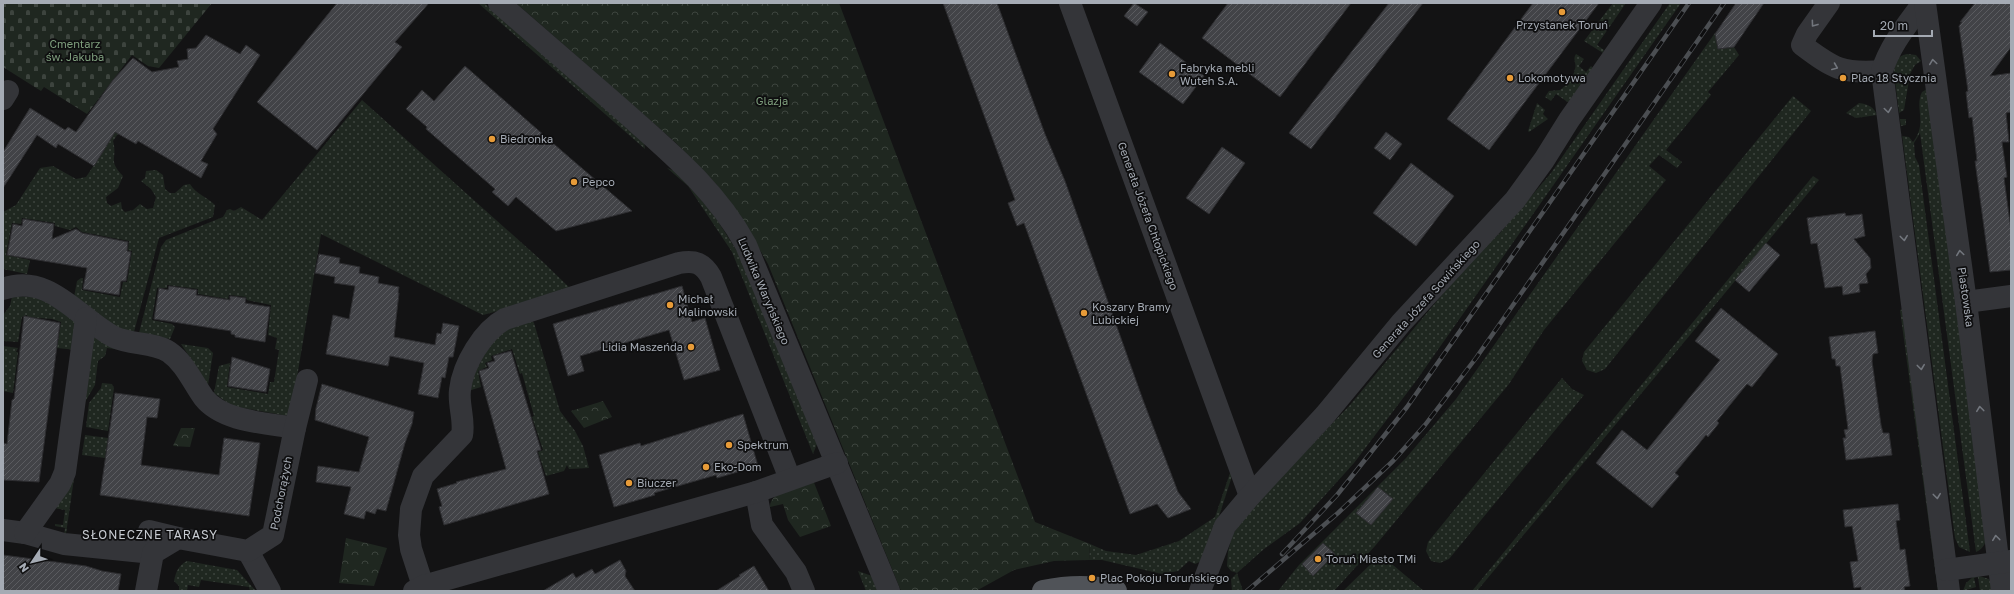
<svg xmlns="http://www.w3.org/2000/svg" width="2014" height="594" viewBox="0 0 2014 594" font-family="'Golos Text',sans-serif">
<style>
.grass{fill:url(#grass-dots)}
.forest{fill:url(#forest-crowns)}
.cemetery{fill:url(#cemetery-stones)}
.building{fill:url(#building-hatch);stroke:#2d2d30}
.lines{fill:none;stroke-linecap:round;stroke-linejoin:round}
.minor{stroke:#343539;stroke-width:22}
.major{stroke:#505358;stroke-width:22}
.rail-casing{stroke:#4b4e52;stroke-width:4.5}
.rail{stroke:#0e0e0f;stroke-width:3;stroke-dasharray:9;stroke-linecap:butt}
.oneway{stroke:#72767d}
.poi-dot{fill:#e79b38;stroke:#0e0e0f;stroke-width:1.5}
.labels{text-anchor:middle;stroke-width:3.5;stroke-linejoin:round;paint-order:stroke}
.poi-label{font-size:11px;fill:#a5abb4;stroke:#0e0e0f;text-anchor:start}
.park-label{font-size:11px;fill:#7e9e7d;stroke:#0e0e0f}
.street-label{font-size:11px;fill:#a5abb4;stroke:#0e0e0f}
.neighbourhood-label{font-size:12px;letter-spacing:1px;fill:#c6cad0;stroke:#0e0e0f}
</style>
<defs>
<pattern id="grass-dots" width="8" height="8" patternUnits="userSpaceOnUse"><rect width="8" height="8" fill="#1f2720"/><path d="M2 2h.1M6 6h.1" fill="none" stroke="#3d443e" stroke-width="1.8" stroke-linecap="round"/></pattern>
<pattern id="forest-crowns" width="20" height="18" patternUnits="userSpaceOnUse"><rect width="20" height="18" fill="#1f2720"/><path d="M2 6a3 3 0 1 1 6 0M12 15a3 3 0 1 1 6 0" fill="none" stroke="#3d443e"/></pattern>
<pattern id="cemetery-stones" width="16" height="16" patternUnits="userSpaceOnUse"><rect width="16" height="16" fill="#1f2720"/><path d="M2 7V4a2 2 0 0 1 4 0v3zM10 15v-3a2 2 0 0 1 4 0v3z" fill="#3d443e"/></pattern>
<pattern id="building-hatch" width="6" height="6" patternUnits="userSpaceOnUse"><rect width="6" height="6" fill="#424347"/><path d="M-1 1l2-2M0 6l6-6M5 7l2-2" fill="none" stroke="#5a5b5f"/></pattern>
</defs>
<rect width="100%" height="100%" fill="#131314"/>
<!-- grass -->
<g class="grass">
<path d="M478 3H484L644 141 645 149Z"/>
<path d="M1613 3H1626L1597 45 1604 50 1603 53 1584 41Z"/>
<path d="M1670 3H1681L1416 381 1354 463 1300 523 1264 549 1237 573 1243 591H1232L1231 579 1237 573 1231 571 1227 566 1228 551 1233 534 1250 509 1350 405 1481 248 1499 234 1551 173Z"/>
<path d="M1715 33 1719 37 1716 41 1717 46 1721 49 1727 48 1730 44 1734 47 1739 55 1708 92 1711 95 1666 150 1682 162 1677 168 1659 155 1649 166 1666 180 1544 330 1509 384 1375 546 1334 591H1278L1299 565 1406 458 1456 399Z"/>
<path d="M1576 54 1584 59 1579 66 1586 72 1591 66 1593 68 1569 103 1556 94 1551 101 1545 97 1549 91 1560 90C1566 86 1574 76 1575 69 1577 63 1572 60 1576 54Z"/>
<path d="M1907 54 1916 55 1921 61 1915 65 1910 74 1904 110 1899 113 1900 119H1906V125L1901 126 1902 136 1909 137 1913 142C1928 123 1914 108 1922 92L1927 89 1986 533C1986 542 1985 548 1976 552L1920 133 1914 143 1915 157 1919 165 1970 552 1959 547 1955 538 1894 74C1894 63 1896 56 1907 54Z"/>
<path d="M1793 96 1811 111 1605 369 1596 373 1587 370 1582 361 1584 352Z"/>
<path d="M362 100 542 261 573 291 483 315 321 234 291 413 288 416 232 406 214 393 219 366 230 363 227 387 268 394 270 382H274L279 350 275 349 277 338 268 335 271 305 247 300 246 297 229 295 228 299 198 294V289L167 285V288H157L152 320 172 324 175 327 170 339 139 333 161 247 166 240 223 217 227 210 230 209 234 211 241 207 262 220Z"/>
<path d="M1537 103 1545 110 1543 114 1548 119 1529 132 1528 131Z"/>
<path d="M1859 103C1868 104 1874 107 1877 115L1856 118 1846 113Z"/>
<path d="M107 128 118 134 113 141C118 159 107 160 123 176L118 188 106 197 107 203 111 206 121 202 122 209 125 212 133 210 140 204 147 209 153 208 156 197 151 189 141 181 145 178 146 171 156 170 163 175 165 189 170 193H175L184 185 190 184C196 194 207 197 215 205L213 217 159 238 134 332 118 329 74 297 77 281 81 278H83L82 290 120 297 123 282H127L132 251 128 250 129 241 82 232 76 227 70 230 55 226V223L22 218 21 224 12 223 6 255 30 260 27 274 3 269V212L16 205 40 168 53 166 76 179 86 177 104 150Z"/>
<path d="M667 168 675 171 712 212 740 256 817 444 813 454 732 252 688 186Z"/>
<path d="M1813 176 1819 180 1477 591H1472Z"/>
<path d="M12 296 41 297 75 318 77 350 57 348 61 322 52 319 27 317V315L22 317 18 342 3 341V315L10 306Z"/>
<path d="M1904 309 1942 591H1938L1900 310Z"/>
<path d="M532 320 534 323 560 411 575 431 583 446 589 468 569 469 567 465 564 471 546 476 538 452 543 450 532 417 534 416 522 373 520 374 512 349 491 356 492 360 485 363 487 367 478 371 481 387 465 392 498 329Z"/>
<path d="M92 331 123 350 107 348 105 356 98 361 95 385 85 402 66 534 64 535 65 528 55 526V524L63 525 65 510 54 508Z"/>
<path d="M181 344 208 348 213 353 208 385Z"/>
<path d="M3 346 18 348 16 352H18L13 393 3 391Z"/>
<path d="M1562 378 1572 389 1584 395 1449 559 1440 563 1431 561 1426 551 1428 542Z"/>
<path d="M102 383 112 384 114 388 108 431 86 427 89 403 101 388Z"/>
<path d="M85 435 108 438 105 458 82 455Z"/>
<path d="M1231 470 1233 473 1213 535 1202 561 1195 564 1189 561 1178 571 1162 574 1102 560H1089L1090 544 1106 551 1136 555 1179 541 1215 517Z"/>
<path d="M1376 559 1387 560 1424 591H1343Z"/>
<path d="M187 561 237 570 256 591H250L249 587 201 580 199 587 188 585 187 591H179V586L174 581C176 571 179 565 187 561Z"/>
<path d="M858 571 872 576 878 591H866Z"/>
<path d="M1974 576H1979L1989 579 1995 591H1980L1978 577 1974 578 1976 587 1963 591 1966 583Z"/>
</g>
<!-- forest -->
<g class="forest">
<path d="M516 3H839L1035 522 1090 544 1089 560 1054 561 1014 570 976 591H901L768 264 752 236 717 185 675 142Z"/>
<path d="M603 401 612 417 584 428 571 411Z"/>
<path d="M181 428H195L190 447 173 446Z"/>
<path d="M813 480 831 526 800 537 788 520 783 504 770 507C769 492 801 484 813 480Z"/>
<path d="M346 538 387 548 374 586 339 583Z"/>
</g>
<!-- cemetery -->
<path class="cemetery" d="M3 3H212L159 68 148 66 132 55 87 114 44 87 41 91 3 67Z"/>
<!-- building -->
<g class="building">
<path d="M337 3H429L395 42 402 47 317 150 257 102Z"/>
<path d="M943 3H997L1045 134 1065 181 1143 400 1178 492 1191 509 1168 518 1157 504 1130 514 1024 223 1017 226 1008 203 1015 200Z"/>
<path d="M1134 3 1148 12 1137 26 1124 16Z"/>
<path d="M1228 3H1351L1280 97 1202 38Z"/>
<path d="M1389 3H1423L1311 149 1289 133Z"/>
<path d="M1533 3H1599L1489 150 1447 119Z"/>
<path d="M1736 3H1764L1734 47 1718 49 1715 34Z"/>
<path d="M1975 3H2011V47L1990 76 2011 73V112L2006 113 2009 142H2002L2007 177 2004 178 2011 230V270L1990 272 1975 161H1977L1972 117 1969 118 1966 92 1968 91 1959 26 1962 22H1960Z"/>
<path d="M206 35 240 54 246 45 260 55 213 129 217 134 201 161 208 164 201 178 138 141 136 144 115 132 94 166 58 144 56 148 37 135 3 188V152L30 108 65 130 68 127 76 132 113 80 133 58 152 72 179 67 177 61 188 59 187 49 196 48Z"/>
<path d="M1160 43 1204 76 1183 104 1139 72Z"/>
<path d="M465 66 570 158 632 211 556 231 516 197 508 206 492 192 495 189 426 129 427 127 406 109 422 90 434 101Z"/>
<path d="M1386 132 1402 144 1390 160 1374 148Z"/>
<path d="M1222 147 1245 163 1209 214 1186 198Z"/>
<path d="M1411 163 1454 196 1416 246 1373 213Z"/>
<path d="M1845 213 1846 216 1862 214 1865 236 1854 239 1870 258 1871 268 1866 274 1868 283 1859 284 1860 292 1843 295 1842 286 1825 288 1817 243 1811 244 1807 218Z"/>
<path d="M23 219 54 224 52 239 76 229 82 233 128 242 127 251 131 252 126 281H121L119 295 83 289 87 268 7 255 13 224 22 226Z"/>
<path d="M1766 243 1780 255 1749 292 1735 280Z"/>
<path d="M319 254 340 258 339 263 360 267 359 273 379 277 378 283 399 287 398 293H399L394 337 435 345 437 333 441 334 443 323 459 326 453 357H449L445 378 442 377 438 398 418 394 424 363 390 356 388 366 326 354 333 315 349 319 355 286 334 283 335 277 315 273Z"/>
<path d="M169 286 197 290 196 295 230 300V296L246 298 245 303 270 307 265 342 235 337V335L231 334V331L154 319 159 288 168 290Z"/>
<path d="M682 286 692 322 705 318 720 370 684 380 669 330 580 356 584 371 568 376 553 324Z"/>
<path d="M1721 308 1778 354 1752 387 1747 384 1717 421 1719 423 1708 437 1706 435 1675 473 1679 476 1652 508 1596 463 1622 430 1647 450 1720 360 1695 341Z"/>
<path d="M24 316 60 323 39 482 3 480V443L7 444 12 400 14 399Z"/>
<path d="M1875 331 1878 353 1873 354 1872 361 1881 425 1883 433H1889L1892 455 1846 460 1843 438H1846L1844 430 1848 429 1840 366H1836L1835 359H1832L1829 337Z"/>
<path d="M511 351 541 450 537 451 549 494 444 525 439 507 442 506 437 489 457 483 456 482 506 469 479 371 489 368 487 363 495 361 493 356Z"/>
<path d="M232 357 270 369 266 392 228 386Z"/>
<path d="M322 384 414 412 412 424 405 443 386 511 377 509 375 514 366 511 364 519 344 514 351 487 316 482 318 466 359 472 369 437 315 420 316 408Z"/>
<path d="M115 393 160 399 157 418 147 417 141 465 219 475 224 438 260 443 249 516 100 495Z"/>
<path d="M743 414 758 466 717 478 716 475 654 493 655 495 614 507 599 455 640 443 641 446Z"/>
<path d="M1378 487 1393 499 1371 525 1356 513Z"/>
<path d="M1898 504 1900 520 1896 521 1900 550 1905 549 1910 586 1904 587 1905 591H1861V587L1854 588 1850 562 1858 561 1852 526 1845 527 1843 510Z"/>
<path d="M1323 543 1335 554 1313 576 1302 564Z"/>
<path d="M3 555 86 566 102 571 121 574 118 591H3Z"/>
<path d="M620 560 626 571 625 576 635 591H543L573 573 576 578 592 569 595 574Z"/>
<path d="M754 566 769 591H716L740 576 739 575Z"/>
</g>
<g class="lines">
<!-- minor -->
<g class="minor">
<path d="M499 3C539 38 579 72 619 107 666 149 715 188 746 245L889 591"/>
<path d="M1070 3 1250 496"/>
<path d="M1829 3 1807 34 1802 45C1834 69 1842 74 1882 71"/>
<path d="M1923 3C1907 25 1890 45 1882 71L1949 591"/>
<path d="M1925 3 1966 302 2002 591"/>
<path d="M3 99 8 91"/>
<path d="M3 289C49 272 78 318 114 337 131 345 154 342 169 352 185 363 193 383 204 398 223 422 267 423 295 428"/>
<path d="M1966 302 2011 296"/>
<path d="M756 492 762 525 796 572 804 591"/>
<path d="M3 530 25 533 64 544 153 553"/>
<path d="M149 531 178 538"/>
<path d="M25 533 60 484 65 472 86 318"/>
<path d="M248 551 270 591"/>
<path d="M1946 570 2011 561"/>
<path d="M423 586 411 549 409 535 411 509 423 476 462 435C465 420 458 405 460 390 463 364 483 331 505 319L679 263C695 260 703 263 711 277L790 479"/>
<path d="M146 591 153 553 178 538 248 551 273 535 295 428 307 380"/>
<path d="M414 591 423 586 756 492 837 463"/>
<path d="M1200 591 1225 526 1250 496 1325 415 1401 323 1515 200 1544 160 1569 120 1651 3"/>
</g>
<!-- major -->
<path class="major" d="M1043 591C1067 586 1091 585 1116 591"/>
<!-- rail casing -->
<g class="rail-casing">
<g id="rail">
<path d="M1282 554 1337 495 1407 407 1689 3"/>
<path d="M1247 591 1338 513 1393 461 1425 425 1476 358 1724 3"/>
</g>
</g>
<!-- rail -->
<use href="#rail" class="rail"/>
</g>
<!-- one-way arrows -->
<defs><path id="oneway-chevron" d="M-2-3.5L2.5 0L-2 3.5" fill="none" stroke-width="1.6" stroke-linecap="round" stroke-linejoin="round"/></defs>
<g class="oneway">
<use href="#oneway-chevron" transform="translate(1814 24) rotate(126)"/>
<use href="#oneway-chevron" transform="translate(1933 62) rotate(-98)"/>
<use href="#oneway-chevron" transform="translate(1835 67) rotate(22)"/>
<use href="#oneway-chevron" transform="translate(1888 110) rotate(82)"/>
<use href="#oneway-chevron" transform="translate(1904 238) rotate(83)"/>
<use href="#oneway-chevron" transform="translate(1960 253) rotate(-98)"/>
<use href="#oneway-chevron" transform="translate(1921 367) rotate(83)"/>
<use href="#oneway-chevron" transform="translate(1980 409) rotate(-97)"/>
<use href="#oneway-chevron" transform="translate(1937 496) rotate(83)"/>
<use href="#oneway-chevron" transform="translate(1996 538) rotate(-97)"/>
</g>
<!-- markers -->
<g class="poi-dot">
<circle cx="1562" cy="12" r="4"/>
<circle cx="1172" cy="74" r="4"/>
<circle cx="1510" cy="78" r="4"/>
<circle cx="1843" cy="78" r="4"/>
<circle cx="492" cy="139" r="4"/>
<circle cx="574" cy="182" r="4"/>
<circle cx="670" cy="305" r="4"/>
<circle cx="1084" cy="313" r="4"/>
<circle cx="691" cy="347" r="4"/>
<circle cx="729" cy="445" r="4"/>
<circle cx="706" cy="467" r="4"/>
<circle cx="629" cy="483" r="4"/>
<circle cx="1318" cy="559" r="4"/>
<circle cx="1092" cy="578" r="4"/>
</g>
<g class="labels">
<!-- poi labels -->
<g class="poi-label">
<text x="1562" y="29" text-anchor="middle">Przystanek Toruń</text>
<text x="1180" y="72">Fabryka mebli<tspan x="1180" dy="13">Wuteh S.A.</tspan></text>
<text x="1518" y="82">Lokomotywa</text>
<text x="1851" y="82">Plac 18 Stycznia</text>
<text x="500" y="143">Biedronka</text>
<text x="582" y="186">Pepco</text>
<text x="678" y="303">Michał<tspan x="678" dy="13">Malinowski</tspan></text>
<text x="1092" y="311">Koszary Bramy<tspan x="1092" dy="13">Lubickiej</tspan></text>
<text x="683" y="351" text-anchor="end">Lidia Maszeńda</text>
<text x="737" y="449">Spektrum</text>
<text x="714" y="471">Eko-Dom</text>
<text x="637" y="487">Biuczer</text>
<text x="1326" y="563">Toruń Miasto TMi</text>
<text x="1100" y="582">Plac Pokoju Toruńskiego</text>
</g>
<!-- park labels -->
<g class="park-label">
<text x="75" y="48">Cmentarz<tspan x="75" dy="13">św. Jakuba</tspan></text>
<text x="772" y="105">Glazja</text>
</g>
<!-- street labels -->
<g class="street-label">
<text transform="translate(1148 216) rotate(70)" y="4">Generała Józefa Chłopickiego</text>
<text transform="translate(764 291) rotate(67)" y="4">Ludwika Waryńskiego</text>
<text transform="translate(1966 297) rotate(82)" y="4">Piastowska</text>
<text transform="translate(1426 299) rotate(-48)" y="4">Generała Józefa Sowińskiego</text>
<text transform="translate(281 493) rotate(-79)" y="4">Podchorążych</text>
</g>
<!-- neighbourhood labels -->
<g class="neighbourhood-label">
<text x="150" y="539">SŁONECZNE TARASY</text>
</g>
</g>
<!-- border -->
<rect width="2014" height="594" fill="none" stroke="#a5abb4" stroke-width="8"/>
<!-- north arrow -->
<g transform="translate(32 562) rotate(235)" stroke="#0e0e0f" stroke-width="3" paint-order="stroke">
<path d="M0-3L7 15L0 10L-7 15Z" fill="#a5abb4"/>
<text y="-6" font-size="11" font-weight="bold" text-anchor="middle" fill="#a5abb4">N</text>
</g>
<!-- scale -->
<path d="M1874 30v6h58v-6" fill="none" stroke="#a5abb4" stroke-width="2"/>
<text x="1880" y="30" font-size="12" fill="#a5abb4" stroke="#0e0e0f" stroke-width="3" paint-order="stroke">20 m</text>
</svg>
